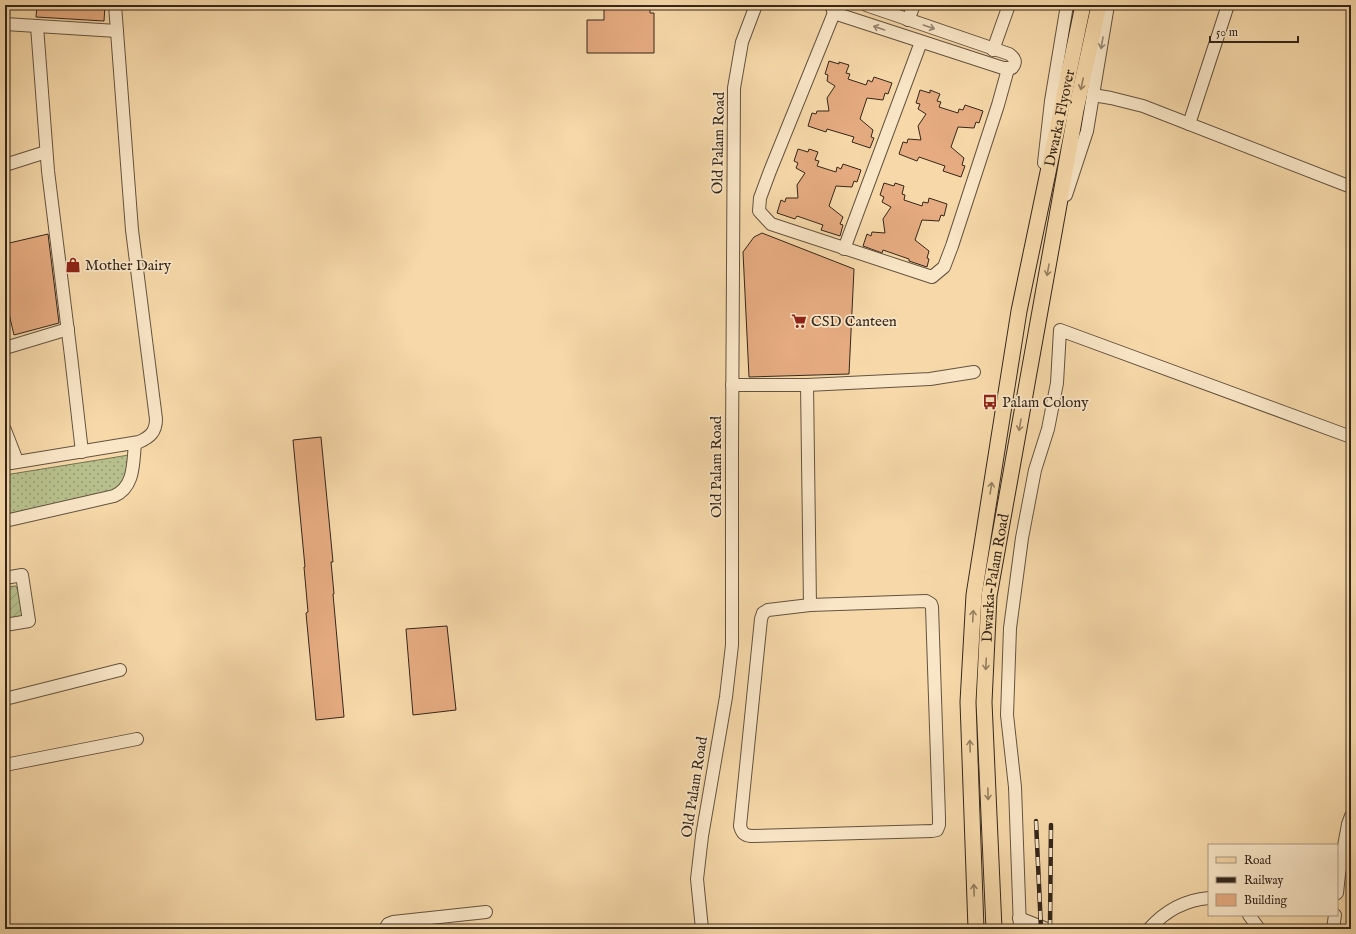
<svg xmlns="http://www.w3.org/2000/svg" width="1356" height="934" viewBox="0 0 1356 934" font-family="'IM FELL English',serif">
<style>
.grass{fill:url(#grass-dots);stroke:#767454}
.garden{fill:url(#garden-furrows);stroke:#767454}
.building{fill:#e6ab80;stroke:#34271c}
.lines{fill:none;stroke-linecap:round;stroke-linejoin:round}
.minor-casing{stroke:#64533f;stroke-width:14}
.major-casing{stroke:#34271c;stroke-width:17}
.minor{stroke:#f9e6c7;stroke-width:12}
.major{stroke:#f6d8a9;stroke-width:15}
.rail-casing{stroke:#34271c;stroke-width:4.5}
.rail{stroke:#f9e6c7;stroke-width:3;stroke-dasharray:9;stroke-linecap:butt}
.oneway{stroke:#968672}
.oneway2{stroke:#958062}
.labels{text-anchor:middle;stroke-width:3.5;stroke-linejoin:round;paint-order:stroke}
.street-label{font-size:15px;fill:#34271c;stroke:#f9e6c7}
.poi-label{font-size:15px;fill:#34271c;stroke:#f9e6c7;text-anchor:start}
</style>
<defs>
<pattern id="grass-dots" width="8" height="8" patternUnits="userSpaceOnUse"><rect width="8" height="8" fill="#b7c08c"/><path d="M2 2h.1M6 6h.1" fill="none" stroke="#969c72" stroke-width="1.8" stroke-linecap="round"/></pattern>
<pattern id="garden-furrows" width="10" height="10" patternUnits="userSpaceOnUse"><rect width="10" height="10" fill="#b7c08c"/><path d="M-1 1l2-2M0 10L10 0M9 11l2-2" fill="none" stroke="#969c72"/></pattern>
</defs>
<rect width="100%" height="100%" fill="#f6d8a9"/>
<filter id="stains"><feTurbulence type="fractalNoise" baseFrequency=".005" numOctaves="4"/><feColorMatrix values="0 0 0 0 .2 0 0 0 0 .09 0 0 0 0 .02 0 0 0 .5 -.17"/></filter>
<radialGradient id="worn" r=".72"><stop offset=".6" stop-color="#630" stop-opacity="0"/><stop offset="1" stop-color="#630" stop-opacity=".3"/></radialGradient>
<!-- grass -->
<path class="grass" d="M129 455C129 469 124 480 116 492L9 516 5 492V475Z"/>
<!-- garden -->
<path class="garden" d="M16 586 23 603 25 619 5 626V587Z"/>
<!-- building -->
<g class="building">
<path d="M37 5H105L104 21 36 17Z"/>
<path d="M604 5H650V13H654V53H587V20H604Z"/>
<path d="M829 61 839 64V62L849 65 846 73 850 74 848 79 866 85 868 80 872 82 874 77 892 83 888 94 885 93 883 100 867 98 860 119 873 130 871 137 874 138 870 148 852 142 854 137 827 129 826 132 808 126 812 113 816 114 817 111H829L827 98 835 86 827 81 828 75 825 74Z"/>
<path d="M920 90 930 93V90L940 94 937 101 941 102 939 107 958 113 959 109 963 110 965 105 983 111 979 123 976 122 974 128 958 127 951 147 964 158 962 165 965 166 961 177 943 171 945 166 919 157 917 161 899 154 903 142 907 143 908 139 921 140 918 126 926 114 918 109 920 104 916 103Z"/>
<path d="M798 149 808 152 809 149 818 152 815 160 819 161 817 166 836 172 837 167 841 169 843 164 861 170 857 182 854 181 852 187 836 186 829 206 843 217 840 224 843 225 840 236 821 230 823 225 797 216 795 219 777 213 781 200 785 202 786 198H798L797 185 805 173 796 168 798 163 794 161Z"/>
<path d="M884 183 894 186 895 183 904 186 902 194 905 195 904 200 922 206 923 202 928 203 929 198 947 204 944 216 941 215 939 221 922 220 915 240 929 251 927 258 929 259 927 267 909 261V259L883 250 882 253 863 246 867 234 871 236 872 232 885 233 883 219 891 207 882 202 884 197 880 195Z"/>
<path d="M762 233 854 269 849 374 749 377 743 252 754 237Z"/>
<path d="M48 234 59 323 14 335 5 297V244Z"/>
<path d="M321 437 333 562H331L334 594H333L344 717 316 720 306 613 308 612 304 567H305L293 440Z"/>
<path d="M447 626 456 710 413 715 406 629Z"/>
</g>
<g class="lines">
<!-- minor casing -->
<g class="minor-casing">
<g id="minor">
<path d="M831 5 834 13 1003 68H1012C1017 62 1015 58 1009 54L866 5"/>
<path d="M834 13 770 171 760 198 759 211 771 224 932 277 944 267 952 246 998 105 1008 69"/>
<path d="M908 20 914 5"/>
<path d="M5 24 117 31"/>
<path d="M37 26 48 171 71 356 82 452"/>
<path d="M993 50 1009 5"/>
<path d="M1093 95 1111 98 1143 106 1351 187"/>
<path d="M1189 124 1228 5"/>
<path d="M1044 163 1051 101 1067 5"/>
<path d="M5 165 46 152"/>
<path d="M1066 195 1087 131 1108 5"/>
<path d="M844 249 921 42"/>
<path d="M5 348 68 329"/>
<path d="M732 385H807L930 379 974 372"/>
<path d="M807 385 810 605 926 601 931 604 932 607 939 818V825L937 830 932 831 751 836C744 835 742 833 740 826L761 619 763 613 768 610 810 605"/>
<path d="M5 430 17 461"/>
<path d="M5 464 139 442C150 437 156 432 156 419L132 230 115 5"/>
<path d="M5 521 114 496C135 487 133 462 135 443"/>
<path d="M5 578 22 575 29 621 5 625"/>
<path d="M5 699 120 670"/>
<path d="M5 765 137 739"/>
<path d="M1337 893 1339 874 1348 824 1351 816"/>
<path d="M1249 915 1259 929"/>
<path d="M1019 918 1047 929"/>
<path d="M385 929 388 924 393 922 486 912"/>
<path d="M702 929 697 879 702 836 726 697 732 645V447L734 88 742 42 756 5"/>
<path d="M1020 929 1015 787 1007 715 1010 628 1022 538 1035 470 1048 429 1057 383 1060 330 1351 437"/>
<path d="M1149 929C1165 911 1185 900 1209 898"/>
<path d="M1333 929 1335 915"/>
</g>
</g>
<!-- major casing -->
<g class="major-casing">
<g id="major">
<path id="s1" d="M976 929 968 702 974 595 1019 311 1083 5"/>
<path id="s2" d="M994 929 984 702 989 596 1076 110 1099 5"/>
</g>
</g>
<!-- minor -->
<use href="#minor" class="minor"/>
<!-- major -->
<use href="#major" class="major"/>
<!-- rail casing -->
<g class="rail-casing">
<g id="rail">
<path d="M1036 821 1041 929"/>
<path d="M1050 929 1051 825"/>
</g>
</g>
<!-- rail -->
<use href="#rail" class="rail"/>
</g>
<!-- one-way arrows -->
<defs><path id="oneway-shaft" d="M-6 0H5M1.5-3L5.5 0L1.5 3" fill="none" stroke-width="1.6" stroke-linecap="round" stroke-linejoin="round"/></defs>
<g class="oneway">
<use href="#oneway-shaft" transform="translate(929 27) rotate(19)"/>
<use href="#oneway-shaft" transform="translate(879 28) rotate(-161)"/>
<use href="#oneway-shaft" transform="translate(1102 43) rotate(100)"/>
</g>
<g class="oneway2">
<use href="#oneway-shaft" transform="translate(1082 84) rotate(102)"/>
<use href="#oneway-shaft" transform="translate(1048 270) rotate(100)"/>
<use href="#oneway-shaft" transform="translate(1020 425) rotate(100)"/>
<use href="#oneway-shaft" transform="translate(991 488) rotate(-81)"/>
<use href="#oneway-shaft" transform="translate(973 616) rotate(-87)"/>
<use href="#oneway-shaft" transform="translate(986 664) rotate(93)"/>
<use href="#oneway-shaft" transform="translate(970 746) rotate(-92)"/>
<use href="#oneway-shaft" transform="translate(988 794) rotate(88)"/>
<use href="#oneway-shaft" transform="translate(974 890) rotate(-92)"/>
</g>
<!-- icons -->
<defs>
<g id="shop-bare" transform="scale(1.2)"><path d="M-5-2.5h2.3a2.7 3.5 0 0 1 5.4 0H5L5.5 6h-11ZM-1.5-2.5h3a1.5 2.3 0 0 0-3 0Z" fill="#8f2418" stroke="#f9e6c7" stroke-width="2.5" paint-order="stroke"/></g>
<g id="supermarket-bare" transform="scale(1.2)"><path d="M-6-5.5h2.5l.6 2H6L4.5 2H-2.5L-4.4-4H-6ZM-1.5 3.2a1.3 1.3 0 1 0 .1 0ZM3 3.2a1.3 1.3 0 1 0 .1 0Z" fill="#8f2418" stroke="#f9e6c7" stroke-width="2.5" paint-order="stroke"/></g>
<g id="bus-bare" transform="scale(1.2)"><path d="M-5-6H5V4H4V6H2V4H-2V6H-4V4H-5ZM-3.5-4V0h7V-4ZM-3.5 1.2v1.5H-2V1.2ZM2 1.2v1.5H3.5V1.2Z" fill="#8f2418" stroke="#f9e6c7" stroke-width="2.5" paint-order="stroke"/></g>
</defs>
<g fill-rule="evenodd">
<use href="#shop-bare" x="73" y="265"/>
<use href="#supermarket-bare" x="799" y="321"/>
<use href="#bus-bare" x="990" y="402"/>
</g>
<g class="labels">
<!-- street labels -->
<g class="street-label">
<text dy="5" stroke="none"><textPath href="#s1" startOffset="819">Dwarka Flyover</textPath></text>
<text transform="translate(718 143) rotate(-89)" y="5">Old Palam Road</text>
<text transform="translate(716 467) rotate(-90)" y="5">Old Palam Road</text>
<text dy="5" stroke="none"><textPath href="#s2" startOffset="352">Dwarka-Palam Road</textPath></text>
<text transform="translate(694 787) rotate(-81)" y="5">Old Palam Road</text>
</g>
<!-- poi labels -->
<g class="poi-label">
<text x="85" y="270">Mother Dairy</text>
<text x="811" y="326">CSD Canteen</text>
<text x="1002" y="407">Palam Colony</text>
</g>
</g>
<!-- margin -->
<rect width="1356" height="934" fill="none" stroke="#f6d8a9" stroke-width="20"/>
<rect x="6" y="6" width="1344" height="922" fill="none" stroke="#34271c" stroke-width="2"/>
<rect x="10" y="10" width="1336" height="914" fill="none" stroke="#34271c"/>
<!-- legend -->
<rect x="1208" y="844" width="130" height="72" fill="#f9e6c7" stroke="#aa9a83"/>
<rect x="1216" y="857" width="20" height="6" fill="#f6d8a9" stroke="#aa9a83"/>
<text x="1244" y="864" font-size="12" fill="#34271c">Road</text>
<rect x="1216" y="877" width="20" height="6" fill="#34271c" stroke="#aa9a83"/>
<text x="1244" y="884" font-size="12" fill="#34271c">Railway</text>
<rect x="1216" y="894" width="20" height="12" fill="#e6ab80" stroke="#aa9a83"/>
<text x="1244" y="904" font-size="12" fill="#34271c">Building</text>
<!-- scale -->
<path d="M1210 36v6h88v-6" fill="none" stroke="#34271c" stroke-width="2"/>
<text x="1216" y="36" font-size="12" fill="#34271c" stroke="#f9e6c7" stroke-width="3" paint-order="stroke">50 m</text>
<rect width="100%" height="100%" filter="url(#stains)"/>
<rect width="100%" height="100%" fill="url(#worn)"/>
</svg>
